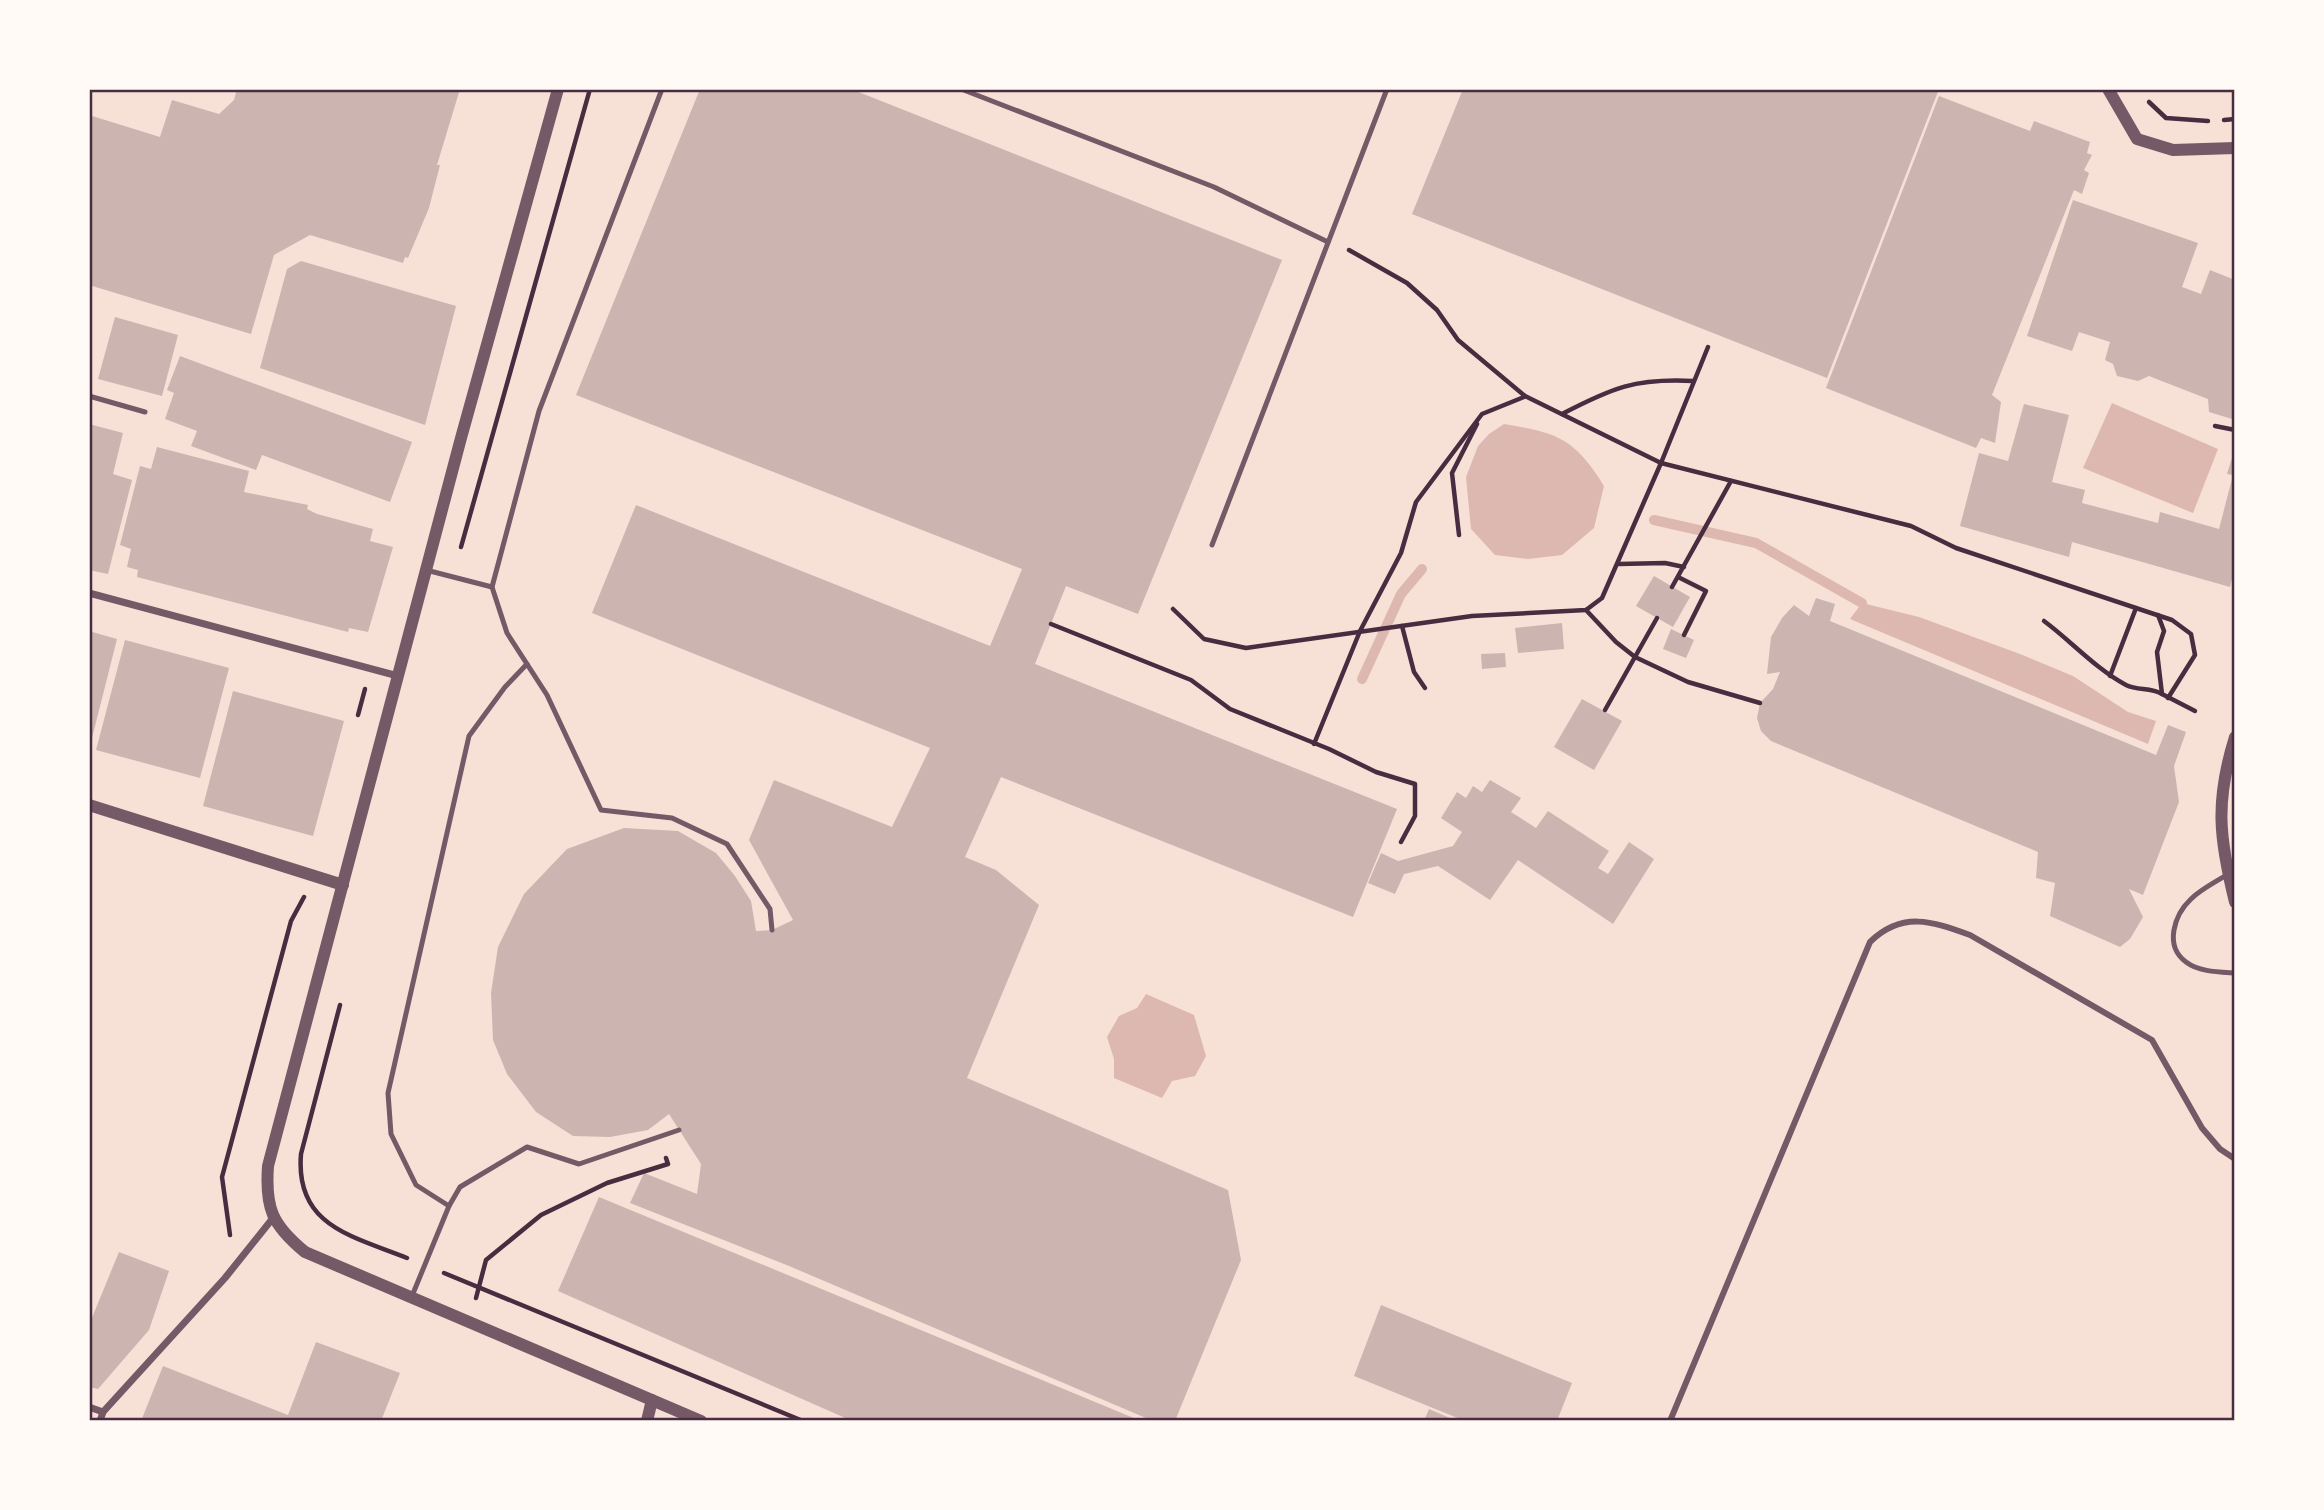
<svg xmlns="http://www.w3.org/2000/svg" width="2324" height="1510" viewBox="0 0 2324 1510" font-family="Lato,sans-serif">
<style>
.water{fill:#dcb8b0}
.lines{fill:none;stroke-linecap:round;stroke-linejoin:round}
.stream{stroke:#dcb8b0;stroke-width:10}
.building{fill:#ccb4b1}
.path{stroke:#4a2c40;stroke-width:4.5}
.service{stroke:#755966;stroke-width:5}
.pedestrian{stroke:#755966;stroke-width:6}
.minor{stroke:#755966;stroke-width:7}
.tertiary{stroke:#755966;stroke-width:12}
.neatline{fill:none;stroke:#4a2c40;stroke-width:2.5}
</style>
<rect width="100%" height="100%" fill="#f7e1d7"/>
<!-- water -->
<g class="water">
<path d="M2112 403 2218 449 2193 513 2083 468Z"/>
<path d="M1504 424C1558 433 1574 438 1604 486L1594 528 1562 555 1528 559 1495 555 1471 529 1466 477 1478 446 1489 434Z"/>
<path d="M1862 603 1919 617 2020 654 2073 676 2128 712 2156 721 2148 744 1850 619Z"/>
<path d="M1146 994 1194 1015 1206 1056 1195 1076 1172 1081 1162 1098 1114 1078V1059L1107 1037 1119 1016 1137 1008Z"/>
</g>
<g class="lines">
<!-- stream -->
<g class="stream">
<path d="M1654 520 1756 543 1862 603"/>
<path d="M1362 679 1401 594 1422 569"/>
</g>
</g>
<!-- building -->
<g class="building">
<path d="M237 89H460L437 165H440L429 208 408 258 405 257 403 263 310 235 274 255 251 334 89 285V115L160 137 172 100 219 114 234 100Z"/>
<path d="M700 89H851L1282 260 1138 614 1066 586 1035 664 1397 809 1353 917 1001 777 965 857 996 870 1039 905 967 1078 1228 1190 1241 1260 1175 1421H1153L789 1266 630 1203 644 1173 697 1194 701 1164 669 1114 648 1130 610 1137 573 1136 536 1112 507 1074 493 1040 491 993 498 947 524 894 567 849 624 828 678 831 716 853 735 876 751 901 756 931 772 930 793 920 749 840 774 780 892 827 930 748 592 613 636 505 990 646 1022 569 576 395Z"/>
<path d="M1463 89H1939L1827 378 1412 214Z"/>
<path d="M1939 96 2030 131 2034 121 2090 142 2087 153 2092 155 2084 170 2089 173 2082 194 2074 190 1992 395 2001 402 1995 443 1981 438 1976 448 1826 388Z"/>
<path d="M2073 200 2198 243 2182 287 2201 294 2210 270 2235 280V417L2232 419 2209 412 2208 399 2159 380 2149 376 2138 381 2117 376 2113 364 2105 360 2110 342 2079 332 2072 351 2027 336Z"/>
<path d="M301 261 456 306 425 425 260 368 287 269Z"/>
<path d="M115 317 178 335 162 396 98 379Z"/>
<path d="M180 356 412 442 390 502 262 455 256 470 191 446 197 431 165 419 174 393 167 390Z"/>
<path d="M2024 404 2069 415 2052 482 2085 490 2082 503 2158 523 2160 512 2219 529 2233 475 2227 474 2235 448V567L2230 587 2072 542 2069 557 1960 526 1979 453 2008 461Z"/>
<path d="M89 424 123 433 113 474 132 480 108 574 89 570Z"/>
<path d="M157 447 249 471 244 492 308 505 307 509 317 514 373 529 370 541 393 547 368 632 349 628 348 632 137 577 138 570 127 567 131 549 120 545 140 466 151 469Z"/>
<path d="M1654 576 1690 597 1673 627 1636 606Z"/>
<path d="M1816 598 1835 604 1830 621 2156 755 2168 725 2186 732 2174 766 2179 802 2143 895 2129 889 2143 917 2130 939 2120 947 2050 916 2055 883 2036 878 2038 852 1771 741 1761 731 1757 718 1760 703 1773 689 1780 672 1767 674 1771 637 1782 618 1794 605 1809 616Z"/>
<path d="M1562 623 1564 649 1518 653 1515 628Z"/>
<path d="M1671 629 1694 640 1686 658 1663 649Z"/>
<path d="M89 631 117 639 90 746H89Z"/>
<path d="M125 640 229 668 200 778 96 750Z"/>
<path d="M1505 653 1506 667 1482 669 1481 654Z"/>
<path d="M233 691 344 721 313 836 203 806Z"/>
<path d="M1582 699 1622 721 1594 770 1554 747Z"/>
<path d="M1490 780 1521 798 1511 812 1536 828 1548 811 1609 851 1598 868 1608 874 1629 842 1654 859 1613 924 1518 860 1490 900 1438 866 1404 874 1395 894 1368 883 1381 853 1398 861 1453 846 1462 832 1441 818 1457 792 1466 798 1473 786 1482 792Z"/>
<path d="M599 1197 1141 1421H852L558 1291Z"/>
<path d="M119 1252 169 1271 149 1330 98 1389 89 1387V1325Z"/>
<path d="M1381 1305 1572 1383 1557 1421H1465L1354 1376Z"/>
<path d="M316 1342 400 1373 381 1421H141L163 1366 288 1415Z"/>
<path d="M1429 1409 1457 1421H1424Z"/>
</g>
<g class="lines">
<!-- path -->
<g class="path">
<path d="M2149 102 2166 118 2208 121"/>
<path d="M2224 120 2235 119"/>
<path d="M1708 347 1661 463 1911 526 1956 548 2172 620 2191 634 2195 655 2168 698"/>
<path d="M1562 414C1612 388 1635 378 1693 381"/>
<path d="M2215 426 2235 430"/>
<path d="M1459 535 1452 473 1477 424"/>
<path d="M461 547 590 89"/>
<path d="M1619 564 1665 563 1684 567"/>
<path d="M1678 577 1706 591 1684 635"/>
<path d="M1672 587 1731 481"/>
<path d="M1173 609 1204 639 1246 648 1472 616 1586 610 1602 598 1661 463 1525 396 1458 340 1437 310 1407 283 1349 250"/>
<path d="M1586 610 1616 642 1635 657 1688 682 1760 703"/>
<path d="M2158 615 2164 631 2157 652 2162 694 2195 711"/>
<path d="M2044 621C2071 641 2096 669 2126 685 2138 691 2150 687 2162 694"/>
<path d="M1051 624 1191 680 1230 709 1329 749 1376 772 1415 784V816L1401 842"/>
<path d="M1402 626 1414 672 1425 688"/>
<path d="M2110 676 2136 608"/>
<path d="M1605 710 1657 618"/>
<path d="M358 715 365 689"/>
<path d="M1314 744 1360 631 1401 553 1416 502 1482 414 1524 397"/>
<path d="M340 1005 301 1154C295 1226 352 1236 407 1258"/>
<path d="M230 1235 222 1177 291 921 304 897"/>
<path d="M444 1273 803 1421"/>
<path d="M476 1298 486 1260 541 1215 607 1183 668 1164 666 1158"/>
</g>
<!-- service -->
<g class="service">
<path d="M961 89 1214 187 1328 242"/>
<path d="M89 396 145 412"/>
<path d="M1212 545 1387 89"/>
<path d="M426 570 492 587 507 633 547 695 601 810 672 818 727 844 770 909 772 930"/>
<path d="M492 587 539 411 662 89"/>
<path d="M2228 874C2216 882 2201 889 2191 899 2174 915 2164 946 2186 962 2199 972 2219 972 2235 973"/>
<path d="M449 1206 416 1185 391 1134 388 1093 469 736 505 687 527 664"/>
<path d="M412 1296 449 1206 460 1187 527 1147 579 1164 679 1130"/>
</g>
<!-- pedestrian -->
<path class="pedestrian" d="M1670 1421 1870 942C1902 911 1932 921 1970 935L2152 1040 2202 1128 2220 1149 2235 1159"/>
<!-- minor -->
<g class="minor">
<path d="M89 593 398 676"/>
<path d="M89 1407 103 1412"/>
<path d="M100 1421 103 1412 225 1278 273 1218"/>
</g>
<!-- tertiary -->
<g class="tertiary">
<path d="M558 89 461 438 268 1166C265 1208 272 1225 305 1252L701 1421"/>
<path d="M2108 89 2137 139 2173 150 2235 148"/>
<path d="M2235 737C2215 801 2219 838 2235 902"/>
<path d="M89 805 343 885"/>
<path d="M647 1421 652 1400"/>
</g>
</g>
<!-- border -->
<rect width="2324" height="1510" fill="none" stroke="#fffaf5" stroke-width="182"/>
<rect x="91" y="91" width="2142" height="1328" class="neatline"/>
</svg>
